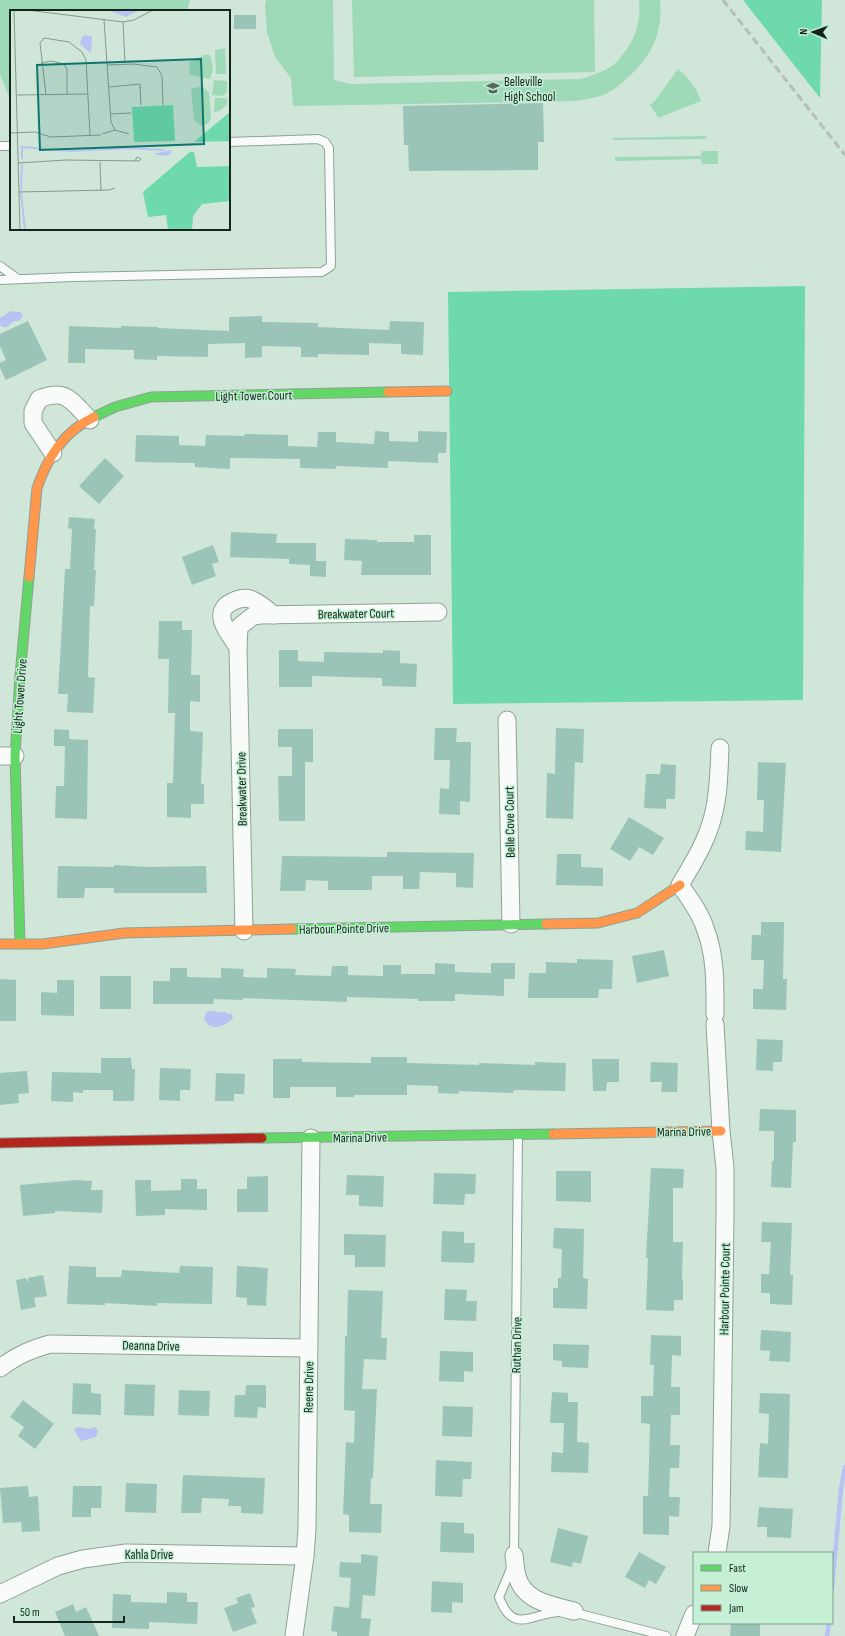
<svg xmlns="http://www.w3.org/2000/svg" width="845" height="1636" viewBox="0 0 845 1636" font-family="'Sofia Sans Condensed',sans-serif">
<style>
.green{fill:#9ed9b8}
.forest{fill:#6ed9ab}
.water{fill:#b7c4f3}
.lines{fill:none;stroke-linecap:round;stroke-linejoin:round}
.stream{stroke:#b7c4f3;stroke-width:4.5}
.building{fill:#9bc4b9}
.lane-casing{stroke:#8fa196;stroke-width:10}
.street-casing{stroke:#8fa196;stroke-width:19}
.fast-casing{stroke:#8fa196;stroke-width:11}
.slow-casing{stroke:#8fa196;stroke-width:11}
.jam-casing{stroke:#8fa196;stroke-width:11}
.lane{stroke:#f8fbf9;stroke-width:8}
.street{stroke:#f8fbf9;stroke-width:17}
.fast{stroke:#63d668;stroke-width:9}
.slow{stroke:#ff974d;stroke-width:9}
.jam{stroke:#b3261e;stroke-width:9}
.rail{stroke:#b7bdb9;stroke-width:3;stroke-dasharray:8 4;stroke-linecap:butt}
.labels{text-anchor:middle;stroke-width:3;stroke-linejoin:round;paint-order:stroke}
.poi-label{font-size:13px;fill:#14251b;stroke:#c5f0d6;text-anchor:start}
.street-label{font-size:13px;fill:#14251b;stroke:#c5f0d6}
.inset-river{fill:none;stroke:#b7c4f3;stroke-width:2}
.inset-road{fill:none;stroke:#84998c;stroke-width:1}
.view{fill:#0f766e;fill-opacity:0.15;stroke:#0f766e;stroke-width:2}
.inset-edge{fill:none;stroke:#14251b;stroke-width:2}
</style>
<rect width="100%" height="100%" fill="#cfe6d8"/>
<!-- green -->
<g class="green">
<path d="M0 0H190L187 11H11V101L0 75Z"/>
<path d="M266 0H333L334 80 350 84 581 79C592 75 603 72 612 66 616 63 620 58 623 54 636 38 641 21 639 0H660C663 33 651 58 626 79 620 85 611 92 603 95 594 98 585 99 576 101L293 106 291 78 275 57 267 32 265 6Z"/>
<path d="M352 0H594L595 72 354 77Z"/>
<path d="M678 69C689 78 696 87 701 101L665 115 659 118 650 105 654 102Z"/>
<path d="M706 136 707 139 613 140V138Z"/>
<path d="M702 151H718V164H702L701 159 615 161V157L701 156Z"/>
</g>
<!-- forest -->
<g class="forest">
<path d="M743 0H822L820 98Z"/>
<path d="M805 286 803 700 453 704 448 292Z"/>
</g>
<!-- water -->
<g class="water">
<path d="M11 311 21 312 23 316 19 321H14L7 327H3L0 325V318Z"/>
<path d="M209 1011C216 1010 217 1014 225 1012L228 1014 231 1013 233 1018C225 1027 210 1032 204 1019L206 1013Z"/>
<path d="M77 1427 90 1429 95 1427 98 1431 96 1437 81 1441 74 1430Z"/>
</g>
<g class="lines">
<!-- stream -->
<g class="stream">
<path d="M832 1588 841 1489 845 1467"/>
<path d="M827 1636 829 1623"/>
</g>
</g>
<!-- building -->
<g class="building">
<rect x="234" y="15" width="22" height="14"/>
<path d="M543 103 544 142H538V170L409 171 408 145H404L403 106Z"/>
<path d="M262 316V322L318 323V327L389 330 390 321 424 322 423 355 401 354V344L369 343V355L318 354V357H301V347L262 346V357L245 358V343L208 344V357L157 356V360L134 359V350L85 349V363H68L69 326 121 328V326L158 327V328L229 331V317Z"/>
<path d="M28 321 47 360 6 380 0 368V363L6 360 0 346V334Z"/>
<path d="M375 431 389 432V441L418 442V431L447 432 446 453H438V463L388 461V468L336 466V469L300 468V459L230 458V469L195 467V463L135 462 136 435 179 436V445L205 446 206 435 244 436 245 434 288 435V446L317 447 318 432H336V442L374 444Z"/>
<path d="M105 458 124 476 99 504 79 486Z"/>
<path d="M69 517 95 519 94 529H96L94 570H96L94 606H90L88 677 95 678 93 713 67 712 68 694H58L65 569H70L72 529 68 528Z"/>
<path d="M231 532 277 534 276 543H316V561H326V577L310 576V565L289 564V559L230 557Z"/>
<path d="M414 535H431V575H361L362 561 344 560 345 539 377 540V542H414Z"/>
<path d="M213 545 219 562 212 564 216 576 192 585 182 557Z"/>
<path d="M159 621H182V630H192L191 675H200V702L190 701V731L203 732 201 784H204V804H191V818L167 817V783H173L175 713H168L169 659H158Z"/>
<path d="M279 650H298V661L324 662V652L383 653V650L400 651V663L417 664 416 687 382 686V678L312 676V687H279Z"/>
<path d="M435 728H457L456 742H471L470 802 460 801V815L439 814 440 788 449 789 450 760H434Z"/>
<path d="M556 728 584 729 583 763 575 762 573 819 546 818 547 773 555 774Z"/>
<path d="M54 729 69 730V739L88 740 87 819 55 818 56 786H64L65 746H54Z"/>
<path d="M278 729H313V762H305V821H279L278 776H292V747H278Z"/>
<path d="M758 762 786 763 781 852 745 850 746 831 763 832 764 800H757Z"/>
<path d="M661 764 676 765 675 799H666V809L644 808 646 774H660Z"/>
<path d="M629 817 664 838 653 855 639 847 630 861 610 849Z"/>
<path d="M387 852 474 853 473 888 456 887V873L420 872 419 889H403V876H372V890H328V881L306 880 305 891H280L282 856 387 857Z"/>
<path d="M557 854H581V867L603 868V886L556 885Z"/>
<path d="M114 865 146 867 206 866 207 893H114V888H85L84 898H57L58 866 114 867Z"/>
<path d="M761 922H784L783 979H787L786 1010 753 1009V989H763L764 960H751L752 935H761Z"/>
<path d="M664 950 669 976 637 983 632 956Z"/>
<path d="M577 959 613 960 612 989H599L598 998H528L529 973H546V962L577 963Z"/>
<path d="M435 963 455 964V972L491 973V963H515V979H504V996L455 994V1001H418V999L347 997V1002L243 998V1000L214 999 213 1004H153V981H170V968H187V977L221 978V968L244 969 243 977 267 978V968L296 969 295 975 331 976 332 966H348V975L383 976V965H401V974H435Z"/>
<rect x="100" y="976" width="31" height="33"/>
<path d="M0 979 16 980V1021H0Z"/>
<path d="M57 980H74V1016L41 1015V992L57 993Z"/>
<path d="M757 1039 783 1040 782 1062H773V1071L756 1070Z"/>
<path d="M371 1057H407V1063L479 1065V1063L535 1065V1062L566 1063 565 1091 514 1090 513 1093 459 1091 458 1094 438 1093V1086L407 1085V1095H354V1097H336V1087H290V1098H273V1059H302V1062L371 1063Z"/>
<path d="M101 1058H131L132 1069H135L134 1101H113V1090H83V1093L73 1092V1102L51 1101 52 1072 101 1073Z"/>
<path d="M592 1059H619V1082H607L606 1091H593Z"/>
<path d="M651 1062 678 1063 677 1092H661L662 1082H650Z"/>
<path d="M160 1068 191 1069 190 1090H180V1101L159 1100Z"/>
<path d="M27 1071 29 1093 18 1094 19 1103 0 1105V1073Z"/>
<path d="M216 1073 245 1074 244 1094H234V1101H215Z"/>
<path d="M760 1109 796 1110V1142H793L791 1188 771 1187 772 1161H774V1131H759Z"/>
<path d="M651 1168 684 1169 683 1188H673V1242H683L682 1280 683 1281V1300H674V1311L646 1310 648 1258H646Z"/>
<path d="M556 1171H591V1202L556 1201Z"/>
<path d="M434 1173 476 1174 475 1194H465L464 1205 433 1204Z"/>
<path d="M347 1175 384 1176 383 1207 359 1206V1195H346Z"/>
<path d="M268 1176V1212H237V1189H247V1177Z"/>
<path d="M181 1179H197V1189H207V1210L165 1209V1215L136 1216 135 1180H151V1191L181 1190Z"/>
<path d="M77 1180 92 1181 91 1190H103L102 1213 55 1211V1213L23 1216 20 1185Z"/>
<path d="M762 1222 792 1223 790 1275H793L792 1305 770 1304V1293H761V1274H769L771 1242H761Z"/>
<path d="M554 1228 584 1229 583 1278 588 1279 587 1309 553 1308V1288H558V1278H561L562 1249 553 1248Z"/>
<path d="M442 1231 464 1232V1243H475L474 1263 441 1262Z"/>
<path d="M344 1234 386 1235 385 1267H355V1255H344Z"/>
<path d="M69 1266 96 1267V1277H121L122 1270 179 1273 180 1266 213 1267 212 1304 157 1303V1306L105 1303V1305L67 1304Z"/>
<path d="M237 1266 268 1268 266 1306 247 1305V1298L236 1297Z"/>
<path d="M43 1275 47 1296 34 1298 36 1307 21 1310 16 1280 26 1278 28 1283V1278Z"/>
<path d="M445 1289 467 1290 466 1301H477L476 1321 444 1320Z"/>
<path d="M348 1290 383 1291 381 1338H387L386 1360 364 1359 362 1389H377L373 1478H371L370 1504H382L381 1533 349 1532V1515L343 1514 346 1442 354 1443 355 1411 344 1410 345 1336H347Z"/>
<path d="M761 1330 791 1332 790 1362 769 1361 770 1351 760 1350Z"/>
<path d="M651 1335 681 1336V1356L672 1355 671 1387H680V1415H671L670 1445H680L679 1468H670L669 1497H680L679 1517 669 1516V1535L643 1534V1496H648L650 1424 641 1423V1396H653L654 1365H650Z"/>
<path d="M553 1344 589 1345 588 1368 562 1367V1361L553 1360Z"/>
<path d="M440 1351 473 1352V1372L464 1371V1382L439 1381Z"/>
<path d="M73 1383 91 1384V1393L101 1394V1415L72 1414Z"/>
<path d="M125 1384 155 1385 154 1416 124 1415Z"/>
<path d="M246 1385H266V1408L258 1407 257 1418 234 1417 235 1395H245Z"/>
<path d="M179 1390 210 1391 209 1416 178 1415Z"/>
<path d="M552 1392 568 1393V1402H578L577 1442 589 1443 588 1473 551 1472 552 1452 563 1453 564 1423H550Z"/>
<path d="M760 1393 790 1394 788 1478 758 1477 760 1443 768 1444 769 1414 759 1413Z"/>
<path d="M23 1400 54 1424 35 1449 18 1436 24 1427 10 1417Z"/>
<path d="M443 1406 473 1407 472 1437 442 1436Z"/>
<path d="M436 1460 472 1462 471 1479H463L462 1497 435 1496Z"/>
<path d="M183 1475 265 1478 263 1514 241 1513V1506H228L229 1499 202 1498 201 1513H181Z"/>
<path d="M126 1483 157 1484 156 1513 125 1512Z"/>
<path d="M28 1486 29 1497 38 1496 40 1531 22 1532 21 1522 3 1523 0 1488Z"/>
<path d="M73 1486H102L101 1508H91V1517H72Z"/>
<path d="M759 1507 793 1509 791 1538 767 1537V1527H757Z"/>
<path d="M441 1522 464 1523V1533L474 1534V1553L440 1552Z"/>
<path d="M558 1528 588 1536 581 1564 573 1562 572 1567 550 1562Z"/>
<path d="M639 1552 666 1567 656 1584 649 1580 645 1588 625 1577Z"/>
<path d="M361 1554 378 1556 375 1596 363 1595 361 1618 371 1619 369 1636H337V1632L331 1631 334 1606 349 1608 351 1578 339 1577 340 1562 361 1563Z"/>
<path d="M432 1581 463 1583V1603L452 1602V1613L431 1612Z"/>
<path d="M167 1592 187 1593V1602H198L197 1624 149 1622V1629L112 1628 113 1594 131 1595V1602L167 1603Z"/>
<path d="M250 1593 255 1607 251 1608 257 1623 233 1632 224 1608 238 1603 236 1598Z"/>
<path d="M73 1604 76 1612 86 1607 99 1636H65L55 1612Z"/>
<path d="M731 1623H760V1636H730Z"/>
</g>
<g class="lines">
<!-- lane casing -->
<g class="lane-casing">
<g id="lane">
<path d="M0 146H11"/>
<path d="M0 266 18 279"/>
<path d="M0 280 73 277 322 272 331 266 329 148 325 142 318 139 229 142"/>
<path d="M518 1135 514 1555 510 1571 499 1597C513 1635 531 1614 558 1612"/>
<path d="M572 1612 666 1636"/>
</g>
</g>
<!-- street casing -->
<g class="street-casing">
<g id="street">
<path d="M53 453 33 423V411L39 399C67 388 71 401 90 420"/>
<path d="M238 647C229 634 210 612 232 602 237 599 245 597 250 599 259 602 267 610 274 615"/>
<path d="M507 720 511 924"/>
<path d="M0 756H15"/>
<path d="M244 931 238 647 239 627 253 616 260 615 438 612"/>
<path d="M715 1014C715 985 716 956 705 928 700 912 689 898 680 885 693 863 707 841 713 816 719 794 719 770 720 748"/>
<path d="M715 1024 721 1131 725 1168V1216L721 1526 717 1553"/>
<path d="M0 1368C18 1355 29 1350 50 1344L308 1348"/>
<path d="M514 1555C515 1561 515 1569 517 1576 524 1602 552 1605 574 1611"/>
<path d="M0 1594 58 1566 83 1559 126 1553 305 1556"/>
<path d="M294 1636 305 1556 307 1529 311 1138"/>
<path d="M685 1636 694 1614"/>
</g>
</g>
<!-- fast casing -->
<g class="fast-casing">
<g id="fast">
<path d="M94 417 115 407 151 397 388 392"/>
<path d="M292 929 546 924"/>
<path d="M20 944 15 756 20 676 29 577"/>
<path d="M262 1138 553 1134"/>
</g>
</g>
<!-- slow casing -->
<g class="slow-casing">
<g id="slow">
<path d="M388 392 447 391"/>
<path d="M29 577 37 488C48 457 63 432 94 417"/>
<path d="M546 924 598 923 637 913 680 885"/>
<path d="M0 944H43L124 933 292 929"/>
<path d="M553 1134 721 1131"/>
</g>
</g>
<!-- jam casing -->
<g class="jam-casing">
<path id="jam" d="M0 1143 262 1138"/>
</g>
<!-- lane -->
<use href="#lane" class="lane"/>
<!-- street -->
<use href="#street" class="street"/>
<!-- fast -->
<use href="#fast" class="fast"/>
<!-- slow -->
<use href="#slow" class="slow"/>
<!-- jam -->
<use href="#jam" class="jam"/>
<!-- rail -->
<path class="rail" d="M723 0 845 155"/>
</g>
<!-- icons -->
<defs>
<g id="school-bare" transform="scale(1.08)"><path d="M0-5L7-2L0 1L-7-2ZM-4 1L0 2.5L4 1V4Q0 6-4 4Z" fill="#55695d" stroke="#c5f0d6" stroke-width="2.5" paint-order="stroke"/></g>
</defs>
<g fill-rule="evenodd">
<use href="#school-bare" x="493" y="88"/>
</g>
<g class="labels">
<!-- poi labels -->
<g class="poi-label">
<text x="504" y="86">Belleville<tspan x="504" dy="15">High School</tspan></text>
</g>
<!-- street labels -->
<g class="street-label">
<text transform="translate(254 395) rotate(-1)" y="5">Light Tower Court</text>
<text transform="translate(356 613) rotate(-1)" y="5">Breakwater Court</text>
<text transform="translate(19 696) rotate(-86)" y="5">Light Tower Drive</text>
<text transform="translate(241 789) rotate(-91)" y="5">Breakwater Drive</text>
<text transform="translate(509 822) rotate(-91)" y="5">Belle Cove Court</text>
<text transform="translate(344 928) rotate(-1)" y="5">Harbour Pointe Drive</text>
<text transform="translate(684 1131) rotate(-1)" y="5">Marina Drive</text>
<text transform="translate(360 1137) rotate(-1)" y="5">Marina Drive</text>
<text transform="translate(724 1289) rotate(-89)" y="5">Harbour Pointe Court</text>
<text transform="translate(151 1345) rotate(1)" y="5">Deanna Drive</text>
<text transform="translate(516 1345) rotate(-89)" y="5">Ruthan Drive</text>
<text transform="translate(308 1387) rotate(-89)" y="5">Reene Drive</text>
<text x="149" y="1559">Kahla Drive</text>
</g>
</g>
<!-- overview -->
<g transform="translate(10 10)">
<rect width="220" height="220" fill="#cfe6d8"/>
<path d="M215 38 216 64H206L205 40ZM194 45H200L203 59 200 69 180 65 179 52ZM204 70 217 71V82L213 86 202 85ZM191 76 199 82 201 106 199 113 192 116 184 110 181 79ZM205 88H217V94L210 101 204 102Z" fill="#9ed9b8"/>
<path d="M163 95 165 131 124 132 122 97ZM220 102V131L184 132ZM180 142H184L187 157 220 156V191L192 194 183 206 182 220H158L156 205 138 207 133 182Z" fill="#6ed9ab"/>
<path d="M90 0H130L116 7 101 1ZM75 25 82 27 81 43 70 34 72 27ZM161 140V144L156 146 143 144Z" fill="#b7c4f3"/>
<path class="inset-river" d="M12 149V137L60 141 119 138 154 140M11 180 12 154M11 183 15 220"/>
<path class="inset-road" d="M4 0 10 220M17 0 113 12 124 10 143 0M94 10 101 112 105 120M113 12 115 53M31 53 41 51 54 54 57 59V85M97 55 123 54 147 57 152 66 153 95M99 77 130 74V79M130 77 131 95M7 85 78 84M36 85 30 33 34 28 59 32 72 42 76 50 80 125M100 104 121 103M0 123 25 122 41 127 91 125M92 124 105 120 119 124M90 152 91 181M8 153 56 150 129 151 131 149 127 147 125 151M9 182 99 180 105 178"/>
<path class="view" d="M191 49 194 134 30 140 27 55Z"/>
<rect width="220" height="220" class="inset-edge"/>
</g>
<!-- legend -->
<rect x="693" y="1552" width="140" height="72" fill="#c5f0d6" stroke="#7e9f8b"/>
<rect x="701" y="1565" width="20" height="6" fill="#63d668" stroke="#7e9f8b"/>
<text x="729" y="1572" font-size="12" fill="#14251b">Fast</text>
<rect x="701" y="1585" width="20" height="6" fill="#ff974d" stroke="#7e9f8b"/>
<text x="729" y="1592" font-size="12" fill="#14251b">Slow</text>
<rect x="701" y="1605" width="20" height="6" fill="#b3261e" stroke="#7e9f8b"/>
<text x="729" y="1612" font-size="12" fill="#14251b">Jam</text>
<!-- north arrow -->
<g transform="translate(813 32) rotate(272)" stroke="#c5f0d6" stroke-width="3" paint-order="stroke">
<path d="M0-3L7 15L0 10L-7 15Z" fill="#14251b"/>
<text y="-6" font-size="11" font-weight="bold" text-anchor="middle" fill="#14251b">N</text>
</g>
<!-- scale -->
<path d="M14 1616v6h110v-6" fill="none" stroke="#14251b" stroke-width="2"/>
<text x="20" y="1616" font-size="12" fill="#14251b" stroke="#c5f0d6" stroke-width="3" paint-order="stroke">50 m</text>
</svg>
